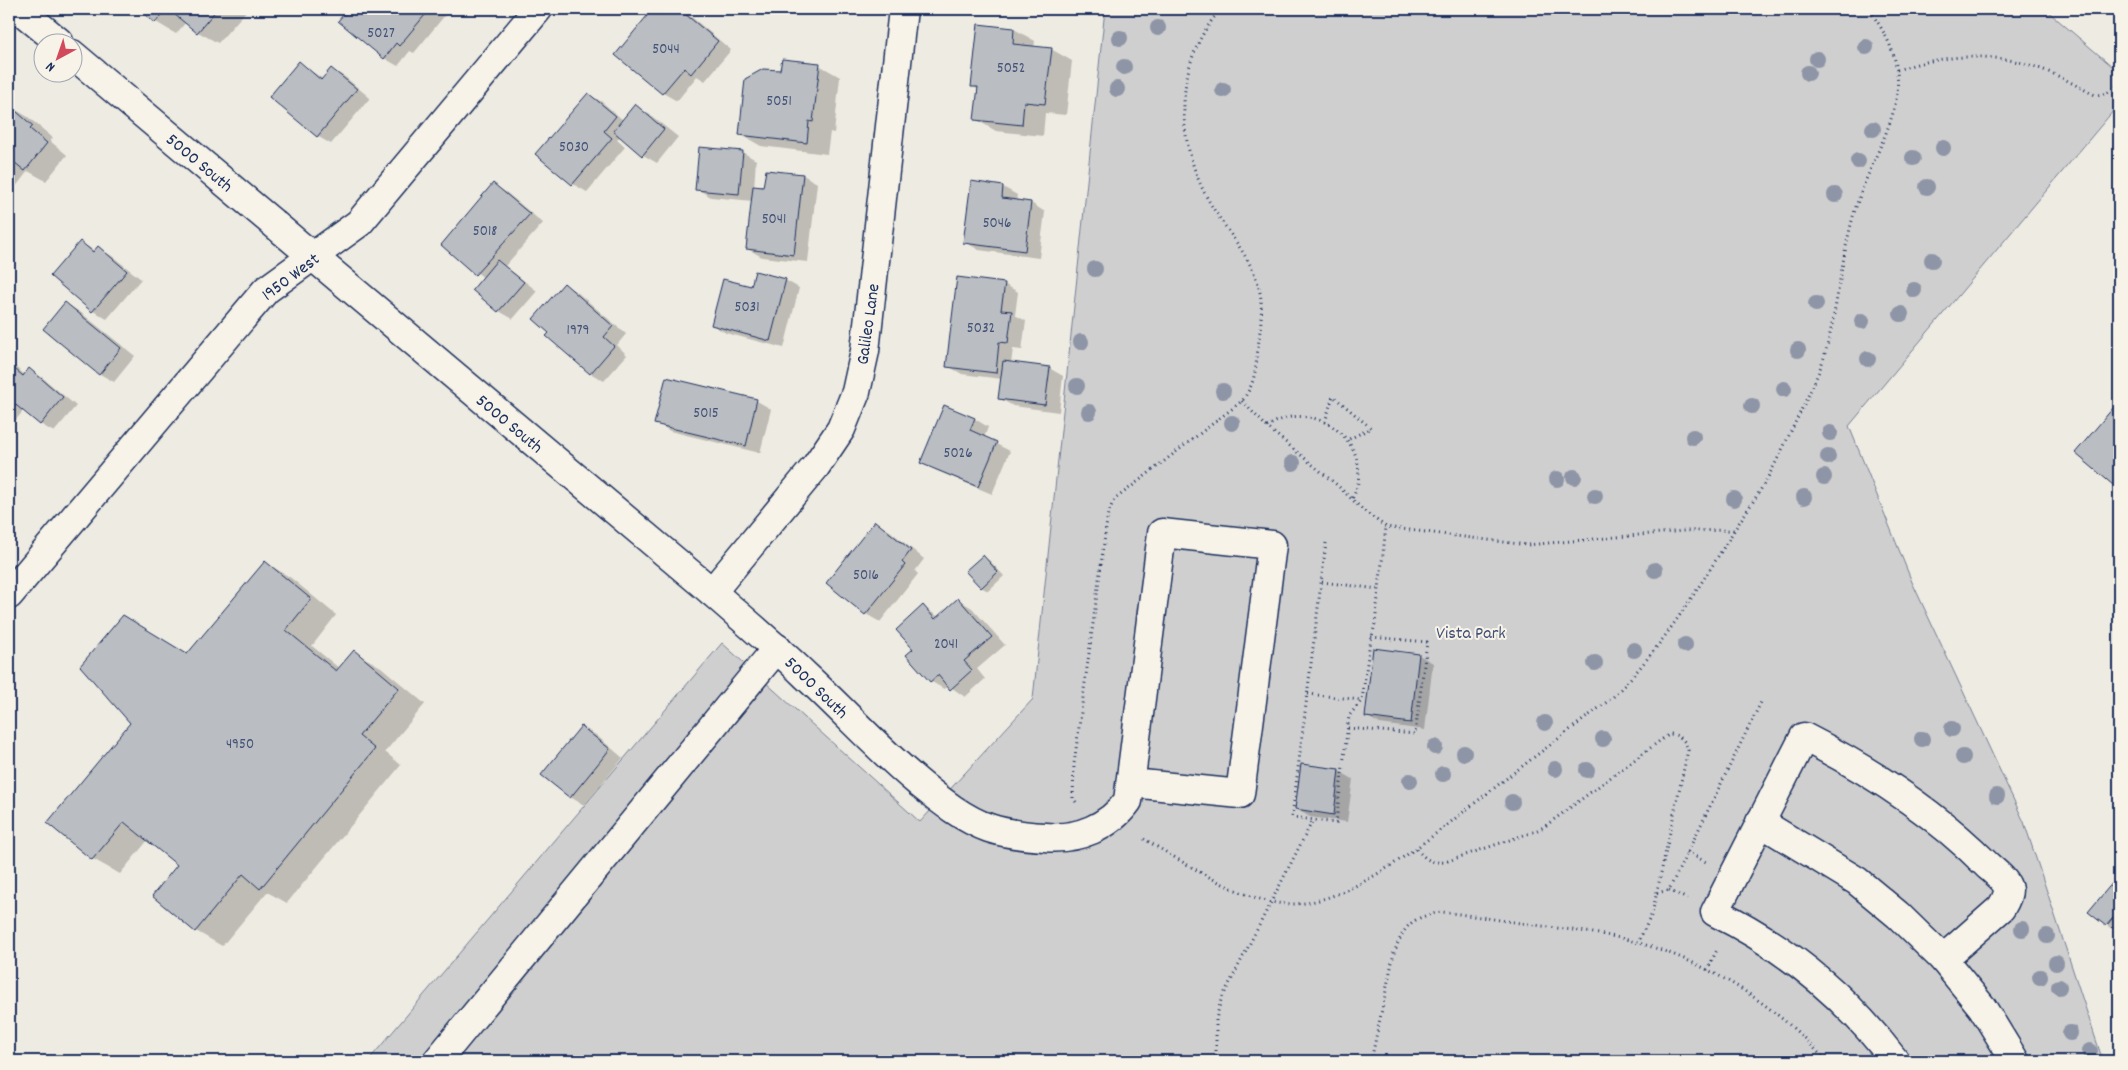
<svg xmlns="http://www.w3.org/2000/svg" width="2128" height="1070" viewBox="0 0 2128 1070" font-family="Dekko,sans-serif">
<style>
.green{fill:#cfcfcf;stroke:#757f96}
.shadow{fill:#0003}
.building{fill:#babdc2;stroke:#1b2f5e}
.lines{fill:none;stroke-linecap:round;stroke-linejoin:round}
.minor-casing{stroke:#1b2f5e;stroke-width:31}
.path{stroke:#1b2f5e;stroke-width:3;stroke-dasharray:1 4;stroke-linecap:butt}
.minor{stroke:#f7f3e8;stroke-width:28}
.tree{fill:#8e95a6}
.labels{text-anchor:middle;stroke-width:4;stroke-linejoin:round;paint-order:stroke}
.number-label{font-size:15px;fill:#435277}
.street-label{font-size:18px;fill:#1b2f5e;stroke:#f7f3e8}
.park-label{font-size:18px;fill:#3f4f75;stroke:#f7f3e8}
</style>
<rect width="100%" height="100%" fill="#eeebe2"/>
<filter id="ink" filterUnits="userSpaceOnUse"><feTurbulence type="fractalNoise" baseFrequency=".02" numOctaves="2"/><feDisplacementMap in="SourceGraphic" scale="10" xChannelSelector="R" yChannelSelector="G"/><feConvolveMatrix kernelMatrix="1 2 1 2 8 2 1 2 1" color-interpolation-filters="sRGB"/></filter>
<g filter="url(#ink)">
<!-- green -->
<path class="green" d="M1105 9H2045L2119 72V104L1849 426 1912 582 2024 822 2103 1061H368L722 643 920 822 1033 699Z"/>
<!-- shadow -->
<g class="shadow">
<path d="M140 9H248L218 43 198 32 186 22 176 34 156 22Z"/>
<path d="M349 9H450L414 53 410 51 398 66 384 58 340 20Z"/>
<path d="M664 9 683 10 731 50 705 81 697 76 677 101 663 93 616 55Z"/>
<path d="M1014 29 1035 41 1034 48 1051 49 1072 61 1066 115 1045 113 1043 136 996 131 975 119 979 90 972 86Z"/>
<path d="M299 63 323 79 331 69 345 77 370 98 331 144 317 136Z"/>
<path d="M819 65 840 77 834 133 830 132 827 154 761 146 740 134 782 71Z"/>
<path d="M588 94 602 102 623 120 635 106 649 114 678 137 657 163 643 155 620 136 617 140 625 147 587 192 573 184 537 154Z"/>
<path d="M9 106 28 117 53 138 50 141 67 155 46 181 28 171 14 189 9 186Z"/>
<path d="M742 152 756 160 754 188 764 189 767 171 803 175 817 183 808 262 762 257 748 249 753 201 711 197 697 189Z"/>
<path d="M972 183 1003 187 1017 195 1016 201 1031 203 1045 212 1039 258 979 250 965 242Z"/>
<path d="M494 185 507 193 543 223 505 266 537 291 513 319 499 311 474 290 484 278 442 245Z"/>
<path d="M80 242 95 251 98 248 112 256 141 279 107 319 93 311 51 276Z"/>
<path d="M785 280 799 288 784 348 726 333 712 325 752 288Z"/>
<path d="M564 284 578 293 626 334 617 345 627 355 604 381 590 373 551 332Z"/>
<path d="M1004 284 1018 292 1015 315 1026 321 1022 350 1013 349 1011 364 1049 368 1063 376 1059 412 1013 406 999 398 1002 379 962 374 948 366Z"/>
<path d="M66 304 80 312 135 356 114 382 100 374Z"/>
<path d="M9 362 25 375 29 370 43 378 76 406 54 432 40 424 24 410 9 428Z"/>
<path d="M757 401 771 409 760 453 670 431 656 423Z"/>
<path d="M2119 403V489L2077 453Z"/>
<path d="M975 419 988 427 984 438 1010 451 992 494 935 470 922 462Z"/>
<path d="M876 523 890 531 924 559 915 571 918 574 880 622 866 614Z"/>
<path d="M983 557 990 561 1004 576 988 591 981 587Z"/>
<path d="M265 562 291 578 336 615 312 646 340 669 354 652 381 667 425 704 385 752 401 765 287 903 267 892 222 946 196 931 179 865 148 840 120 874 93 859 49 823Z"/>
<path d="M959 600 972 608 1005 645 977 669 985 679 965 697 948 685 944 689 930 681 915 649 923 607 939 617Z"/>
<path d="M1374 650 1419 655 1433 663 1425 730 1380 724 1366 716Z"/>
<path d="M582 727 596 735 623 758 584 805 570 797Z"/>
<path d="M1339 771 1353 779 1347 822 1310 817 1296 809Z"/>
<path d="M2119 877V933L2107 925 2090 911Z"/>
</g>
<!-- building -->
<g class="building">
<path d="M138 9H167L155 23Z"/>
<path d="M168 9H217L197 33Z"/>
<path d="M348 9H430L399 46 396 43 384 59 338 21Z"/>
<path d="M662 9H679L718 41 691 74 684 68 662 94 615 55 651 11 657 15Z"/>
<path d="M978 24 1014 28 1013 44 1052 48 1045 104 1024 102 1022 125 974 120 978 87H971Z"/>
<path d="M782 59 820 63 813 122 809 121 807 143 739 135 745 79 763 69 780 70Z"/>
<path d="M299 61 321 80 331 68 357 89 317 137 269 97Z"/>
<path d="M588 93 616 116 604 131 612 138 572 185 535 154Z"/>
<path d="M635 104 664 129 642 156 613 131Z"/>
<path d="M9 105 33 126 30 129 47 143 25 171 9 158Z"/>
<path d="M699 147 743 151 739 194 695 190Z"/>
<path d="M766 170 803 174 794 255 746 249 753 186 763 187Z"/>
<path d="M971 181 1003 186 1002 198 1031 202 1025 251 963 243Z"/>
<path d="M493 183 530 214 475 275 441 245Z"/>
<path d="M80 241 93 252 98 246 127 271 92 312 50 276Z"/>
<path d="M497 260 524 282 498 312 472 290Z"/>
<path d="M755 271 786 279 770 341 711 325 723 279 751 286Z"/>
<path d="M957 277 1005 283 1001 310 1012 311 1008 343 999 342 996 373 946 367Z"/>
<path d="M564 283 613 326 604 337 614 346 590 374 546 336 549 333 533 319Z"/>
<path d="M65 302 121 348 99 375 43 329Z"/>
<path d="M1003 361 1050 367 1045 405 998 399Z"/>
<path d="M9 364 23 376 29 368 63 397 40 425 11 401 9 404Z"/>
<path d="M666 377 757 399 746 446 654 424Z"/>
<path d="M2119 401V490L2075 453Z"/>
<path d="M944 405 975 418 970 430 997 442 978 487 920 463Z"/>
<path d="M875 521 911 550 902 562 905 565 865 615 826 583Z"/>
<path d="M983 555 998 572 981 588 965 571Z"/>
<path d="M265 561 311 599 286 630 336 671 354 650 399 688 359 736 375 749 260 889 243 874 195 932 152 896 177 865 124 822 92 860 47 823 130 723 80 666 123 615 187 654Z"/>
<path d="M958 598 992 637 964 661 972 670 950 690 938 675 930 682 906 655 913 649 896 630 923 605 935 619Z"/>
<path d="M1373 648 1419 654 1411 723 1365 717Z"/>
<path d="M581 726 610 749 570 798 541 775Z"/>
<path d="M1301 764 1339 769 1334 815 1295 809Z"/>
<path d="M2119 875V911L2106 926 2088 912Z"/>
</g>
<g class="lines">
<!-- minor casing -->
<g class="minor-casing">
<g id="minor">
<path d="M19 9 59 42"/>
<path d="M72 54 712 592C744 620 776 647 806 676 844 711 879 750 919 783 940 800 963 819 989 828 1007 834 1027 836 1045 837 1078 840 1109 827 1128 801L1162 533 1272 545 1240 794 1132 783"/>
<path d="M712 592 816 466 841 429 856 392 865 351 903 9"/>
<path d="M9 595 266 290 359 223 538 9"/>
<path d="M1760 822 1857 881 1898 915 1943 959"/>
<path d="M437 1061 777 648"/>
<path d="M1895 1061C1847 997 1786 947 1715 912L1804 737C1871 771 1933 811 1986 864 1993 871 2007 880 2008 890 2008 897 2004 903 2001 908L1943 959 1982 1007 2015 1061"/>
</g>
</g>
<!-- path -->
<g class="path">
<path d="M1897 70C1947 53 2002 51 2051 73 2066 79 2080 88 2095 95 2105 95 2112 91 2119 84"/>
<path d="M1242 401 1267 427 1337 485 1363 510 1386 527 1527 545 1684 531 1734 530"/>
<path d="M1325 422 1333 396 1371 428 1347 440"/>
<path d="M1267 427C1315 393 1380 447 1352 499"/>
<path d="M1326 543 1292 817 1336 823 1349 716 1362 700 1369 649 1375 624 1386 527"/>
<path d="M1322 582 1378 589"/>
<path d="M1308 694 1361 700"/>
<path d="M1348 728 1415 734 1427 642 1371 637"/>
<path d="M1076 802 1073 798 1074 764 1108 513 1114 500 1242 401C1256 382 1255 371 1258 348 1260 328 1264 308 1259 288 1252 258 1225 229 1210 203 1175 142 1172 64 1221 9"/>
<path d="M1144 839C1182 861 1244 903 1288 904 1354 906 1438 831 1489 792 1530 760 1571 729 1612 698 1662 648 1698 589 1735 529 1746 512 1758 495 1768 477 1779 457 1789 435 1799 415 1808 395 1819 375 1825 354 1838 307 1841 257 1855 210 1879 132 1930 88 1868 9"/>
<path d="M1417 849C1425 860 1432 863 1445 862L1533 832 1544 827 1661 740 1670 734C1680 735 1685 740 1688 750L1652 914 1638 942"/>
<path d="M1687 852 1706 862"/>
<path d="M1669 890 1687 899"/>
<path d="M1657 893 1669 890 1762 700"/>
<path d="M1707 970 1718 948"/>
<path d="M1216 1061V1019L1221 1000 1313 820"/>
<path d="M1371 1061 1394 953C1405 924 1411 918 1441 912 1472 915 1503 921 1535 925 1569 930 1606 933 1639 943 1712 964 1776 1005 1826 1061"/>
</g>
<!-- minor -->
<use href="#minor" class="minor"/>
</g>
<!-- trees -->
<g class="tree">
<circle cx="1158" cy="28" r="8"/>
<circle cx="1120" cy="38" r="8"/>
<circle cx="1866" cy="47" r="8"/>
<circle cx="1817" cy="59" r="8"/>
<circle cx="1124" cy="67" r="8"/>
<circle cx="1808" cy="73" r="8"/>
<circle cx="1117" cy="89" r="8"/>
<circle cx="1223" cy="90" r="8"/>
<circle cx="1873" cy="129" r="8"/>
<circle cx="1943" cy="148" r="8"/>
<circle cx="1913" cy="158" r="8"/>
<circle cx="1858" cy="161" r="8"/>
<circle cx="1927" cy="187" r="8"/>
<circle cx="1835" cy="195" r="8"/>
<circle cx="1932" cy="260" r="8"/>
<circle cx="1095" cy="269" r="8"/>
<circle cx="1914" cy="290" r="8"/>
<circle cx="1816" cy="304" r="8"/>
<circle cx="1901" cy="314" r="8"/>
<circle cx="1862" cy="321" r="8"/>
<circle cx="1081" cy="342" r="8"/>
<circle cx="1798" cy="350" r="8"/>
<circle cx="1868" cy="359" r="8"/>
<circle cx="1077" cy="386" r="8"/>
<circle cx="1784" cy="389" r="8"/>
<circle cx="1223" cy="391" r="8"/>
<circle cx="1752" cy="406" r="8"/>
<circle cx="1089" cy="412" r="8"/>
<circle cx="1232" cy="423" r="8"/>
<circle cx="1830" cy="433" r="8"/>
<circle cx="1693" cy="437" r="8"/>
<circle cx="1828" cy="457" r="8"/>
<circle cx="1293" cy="463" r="8"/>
<circle cx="1574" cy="477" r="8"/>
<circle cx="1824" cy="477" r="8"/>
<circle cx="1557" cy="479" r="8"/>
<circle cx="1595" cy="496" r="8"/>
<circle cx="1804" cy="497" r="8"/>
<circle cx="1734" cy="499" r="8"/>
<circle cx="1655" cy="570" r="8"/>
<circle cx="1685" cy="645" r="8"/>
<circle cx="1634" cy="650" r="8"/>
<circle cx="1595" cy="663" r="8"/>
<circle cx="1545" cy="723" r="8"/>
<circle cx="1952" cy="729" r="8"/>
<circle cx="1603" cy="739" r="8"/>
<circle cx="1922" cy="739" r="8"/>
<circle cx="1435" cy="747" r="8"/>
<circle cx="1464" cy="753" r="8"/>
<circle cx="1963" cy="757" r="8"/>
<circle cx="1555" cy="769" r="8"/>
<circle cx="1587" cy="770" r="8"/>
<circle cx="1443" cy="774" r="8"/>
<circle cx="1410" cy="781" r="8"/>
<circle cx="1997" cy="796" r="8"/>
<circle cx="1512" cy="802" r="8"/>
<circle cx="2022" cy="929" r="8"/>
<circle cx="2047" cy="936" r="8"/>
<circle cx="2056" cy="963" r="8"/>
<circle cx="2040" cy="977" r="8"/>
<circle cx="2059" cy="987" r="8"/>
<circle cx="2070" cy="1033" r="8"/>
<circle cx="2090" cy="1051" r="8"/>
</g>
</g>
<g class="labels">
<!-- number labels -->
<g class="number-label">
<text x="381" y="37">5027</text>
<text x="666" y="53">5044</text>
<text x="1011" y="72">5052</text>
<text x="779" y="105">5051</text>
<text x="574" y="151">5030</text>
<text x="774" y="223">5041</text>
<text x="997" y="227">5046</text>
<text x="485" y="235">5018</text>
<text x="747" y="311">5031</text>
<text x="981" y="332">5032</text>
<text x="578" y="334">1979</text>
<text x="706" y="417">5015</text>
<text x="958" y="457">5026</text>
<text x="866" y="579">5016</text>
<text x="946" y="648">2041</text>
<text x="240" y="748">4950</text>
</g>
<!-- street labels -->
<g class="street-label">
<text transform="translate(200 162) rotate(40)" y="6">5000 South</text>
<text transform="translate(290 276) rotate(-37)" y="6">1950 West</text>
<text transform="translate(867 324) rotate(-82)" y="6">Galileo Lane</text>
<text transform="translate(510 423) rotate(40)" y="6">5000 South</text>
<text transform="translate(817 687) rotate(44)" y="6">5000 South</text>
</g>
<!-- park labels -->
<g class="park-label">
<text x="1471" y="638">Vista Park</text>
</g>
</g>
<!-- margin -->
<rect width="2128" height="1070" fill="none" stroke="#f7f3e8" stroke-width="30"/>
<rect x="15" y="15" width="2098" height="1040" fill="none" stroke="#1b2f5e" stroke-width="2" filter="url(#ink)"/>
<!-- north arrow -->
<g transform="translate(58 58) rotate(220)"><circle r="24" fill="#f7f3e8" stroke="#9fa5b1"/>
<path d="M0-4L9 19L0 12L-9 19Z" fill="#d1495b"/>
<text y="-8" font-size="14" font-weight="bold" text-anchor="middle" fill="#1b2f5e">N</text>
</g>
</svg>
